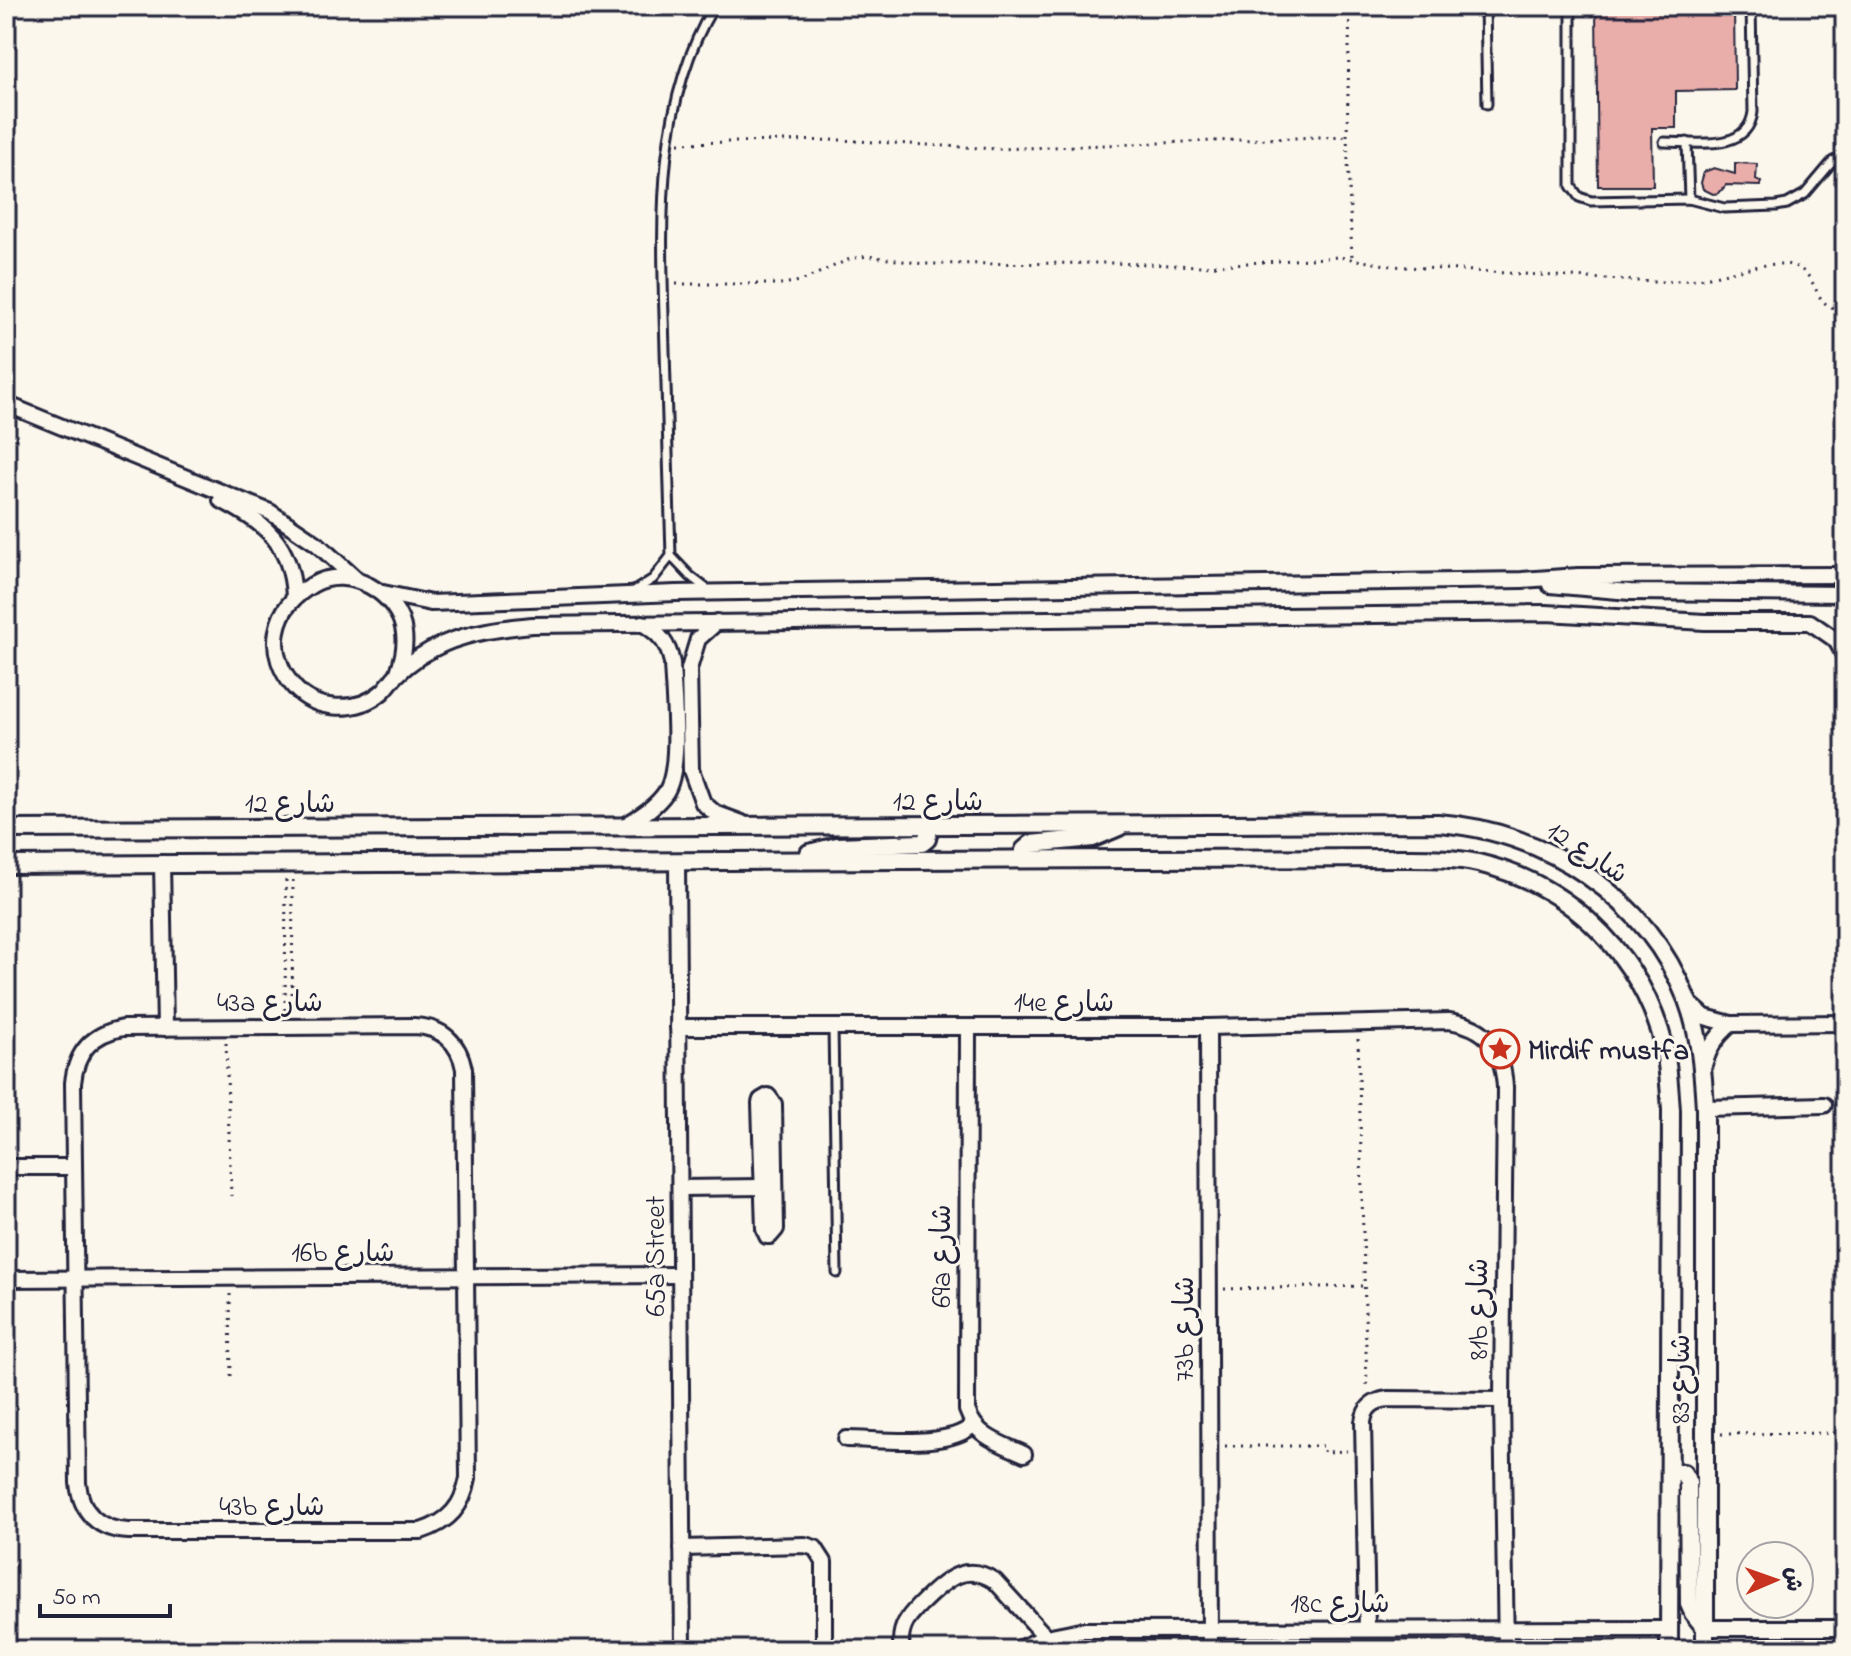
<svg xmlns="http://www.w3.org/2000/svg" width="1851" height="1656" viewBox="0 0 1851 1656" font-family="'Indie Flower','Playpen Sans Arabic',sans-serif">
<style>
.building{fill:#eaaeaa;stroke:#22223b;stroke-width:2}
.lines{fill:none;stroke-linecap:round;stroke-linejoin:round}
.service-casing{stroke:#22223b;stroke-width:13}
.minor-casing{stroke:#22223b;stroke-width:20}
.tertiary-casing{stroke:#22223b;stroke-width:22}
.path{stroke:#22223b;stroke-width:3;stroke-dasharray:2 6;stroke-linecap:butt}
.service{stroke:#fbf7ec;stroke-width:7}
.minor{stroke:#fbf7ec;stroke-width:14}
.tertiary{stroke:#fbf7ec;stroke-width:16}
.labels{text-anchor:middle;stroke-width:6;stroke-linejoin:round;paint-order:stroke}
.street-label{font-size:28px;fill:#22223b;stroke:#fbf7ec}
.poi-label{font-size:28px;font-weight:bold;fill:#22223b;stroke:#fbf7ec;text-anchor:start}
</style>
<rect width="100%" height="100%" fill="#fbf7ec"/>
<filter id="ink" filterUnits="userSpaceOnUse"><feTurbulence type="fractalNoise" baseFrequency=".0125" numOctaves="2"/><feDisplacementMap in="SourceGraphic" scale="16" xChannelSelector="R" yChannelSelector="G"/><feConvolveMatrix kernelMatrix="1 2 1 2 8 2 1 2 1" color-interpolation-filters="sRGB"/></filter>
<g filter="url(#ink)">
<!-- building -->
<g class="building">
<path d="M1596 6H1734L1735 90 1676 91V128H1652L1653 186H1598Z"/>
<path d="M1735 163 1757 164 1756 180 1761 182 1760 186 1726 185 1719 193 1713 194 1703 189 1701 183 1704 172 1714 168 1735 174Z"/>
</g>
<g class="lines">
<!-- service casing -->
<g class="service-casing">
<g id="service">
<path d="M1485 6 1487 104"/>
<path d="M1571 6V186L1579 197 1591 201 1689 199 1724 208 1776 206 1787 204 1805 194 1833 161 1845 156"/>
<path d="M1664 142C1694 142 1748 153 1753 112L1751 6"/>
<path d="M1687 142 1689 199"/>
<path d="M671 556 690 576 707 589"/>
<path d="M634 591 653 579 671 556C669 487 667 418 665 350 662 235 652 109 714 6"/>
<path d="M833 1027 837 1273"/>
</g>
</g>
<!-- minor casing -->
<g class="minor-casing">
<g id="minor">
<path d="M6 404 270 512 316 543 357 580"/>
<path d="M221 500C266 523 291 544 294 596"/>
<path d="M1550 585 1630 592 1845 594"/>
<path d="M383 593 431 603 676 593 1522 580 1578 576 1845 575"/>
<path d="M717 622 698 639 689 669 691 770 703 803 715 813 742 823"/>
<path d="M397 675C402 661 406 648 404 633 400 594 348 563 312 585 294 596 281 609 277 631 273 652 281 672 294 687 316 712 357 713 382 692 388 687 392 679 398 674 410 662 427 651 443 644 471 632 501 628 532 625L1546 613 1705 622H1810L1836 640 1845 657"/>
<path d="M623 827C639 817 655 808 666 792 682 767 673 694 672 663 668 643 660 634 642 623"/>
<path d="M677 862 683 1650"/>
<path d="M162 863 165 1028"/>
<path d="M1688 1002 1705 1017 1731 1024 1845 1023"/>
<path d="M414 1026C442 1027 459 1042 464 1069L468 1478C463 1506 449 1522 421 1531H129C98 1530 81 1512 78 1483L73 1083C76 1051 92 1034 123 1028Z"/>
<path d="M678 1027H1208L1449 1021C1489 1027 1502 1048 1505 1087L1502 1400 1506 1650"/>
<path d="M968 1027 967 1410C976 1437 1000 1443 1024 1454"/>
<path d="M1208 1027 1210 1650"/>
<path d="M1703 1069C1708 1049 1715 1038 1731 1024"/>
<path d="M768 1096 774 1104 776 1229 770 1236H767L764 1229 760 1103 761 1100Z"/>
<path d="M1705 1108 1824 1105"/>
<path d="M6 1167H74"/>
<path d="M680 1188 763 1187"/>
<path d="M6 1279 680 1275"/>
<path d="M846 1439C880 1439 948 1449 973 1425"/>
<path d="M682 1548 805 1545 815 1548 824 1562V1650"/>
<path d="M1367 1628 1363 1422C1365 1407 1373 1401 1388 1399L1502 1400"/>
<path d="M1705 1628H1845"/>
<path d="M902 1650C897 1625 912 1612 929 1596 949 1577 968 1563 995 1581L1046 1637"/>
<path d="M1016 1650 1046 1637 1081 1630 1669 1629"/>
</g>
</g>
<!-- tertiary casing -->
<g class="tertiary-casing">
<g id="tertiary">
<path d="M6 829 1438 823C1546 831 1647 897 1687 1000 1700 1035 1703 1071 1705 1108V1650"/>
<path d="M809 853 837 846 922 843 927 839 930 826"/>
<path d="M1023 859 1024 850 1031 844 1093 838 1119 827"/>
<path d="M6 865C474 860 942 860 1410 858 1433 858 1456 858 1478 863 1564 883 1633 947 1660 1031 1668 1057 1669 1084 1671 1110L1669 1650"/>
<path d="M1670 1475 1673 1472 1683 1473 1688 1482 1689 1604 1693 1613 1705 1628"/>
</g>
</g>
<!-- path -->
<g class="path">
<path d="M1350 6 1347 136 1352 258"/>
<path d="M679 143 839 140 998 149 1347 136"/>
<path d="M676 284H781L801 281 850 259 868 256 924 264 1111 263 1202 266 1339 257 1392 266 1654 282C1671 282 1688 280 1704 278 1727 274 1770 260 1791 265 1823 274 1809 310 1845 309"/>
<path d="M285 1010 286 878"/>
<path d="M292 1010 293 878"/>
<path d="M1358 1039 1367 1388"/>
<path d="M226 1043 231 1196"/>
<path d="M1224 1289 1364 1286"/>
<path d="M230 1294 231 1382"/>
<path d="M1721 1434 1845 1433"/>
<path d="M1225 1446H1325L1324 1452 1347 1451"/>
</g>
<!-- service -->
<use href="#service" class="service"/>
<!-- minor -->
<use href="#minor" class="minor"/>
<!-- tertiary -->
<use href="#tertiary" class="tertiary"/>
</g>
</g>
<!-- icons -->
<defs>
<g id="sight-ring" transform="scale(2)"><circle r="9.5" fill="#fbf7ec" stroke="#c8321e" stroke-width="1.5"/><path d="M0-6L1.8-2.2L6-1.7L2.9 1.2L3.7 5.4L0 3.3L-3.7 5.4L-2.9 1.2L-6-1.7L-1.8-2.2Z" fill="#c8321e"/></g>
</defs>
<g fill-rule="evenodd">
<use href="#sight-ring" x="1500" y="1049"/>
</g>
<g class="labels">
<!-- street labels -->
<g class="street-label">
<text x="938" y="810">شارع 12</text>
<text x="290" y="812">شارع 12</text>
<text transform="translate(1588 851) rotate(33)" y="10">شارع 12</text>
<text x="270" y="1011">43a شارع</text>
<text x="1064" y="1011">14e شارع</text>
<text x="343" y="1261">16b شارع</text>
<text transform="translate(654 1256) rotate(-90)" y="10">65a Street</text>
<text transform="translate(940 1256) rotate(-90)" y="10">69a شارع</text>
<text transform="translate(1477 1309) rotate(-90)" y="10">81b شارع</text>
<text transform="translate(1183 1329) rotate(-90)" y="10">73b شارع</text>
<text transform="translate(1679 1379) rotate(-90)" y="10">شارع 83</text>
<text x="272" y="1515">43b شارع</text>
<text x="1340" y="1612">18c شارع</text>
</g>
<!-- poi labels -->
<g class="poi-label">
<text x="1528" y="1059">Mirdif mustfa</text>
</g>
</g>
<!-- margin -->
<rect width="1851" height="1656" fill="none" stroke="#fbf7ec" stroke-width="32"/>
<rect x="16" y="16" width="1819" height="1624" fill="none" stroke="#22223b" stroke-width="3" filter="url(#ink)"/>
<!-- north arrow -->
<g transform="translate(1775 1580) rotate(88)"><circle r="38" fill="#fbf7ec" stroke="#a4a2a5" stroke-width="2"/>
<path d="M0-6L14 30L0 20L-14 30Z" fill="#c8321e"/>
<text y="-12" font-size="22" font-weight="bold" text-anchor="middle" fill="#22223b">ش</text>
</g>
<!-- scale -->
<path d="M40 1604v12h130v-12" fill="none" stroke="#22223b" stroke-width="4"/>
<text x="52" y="1604" font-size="24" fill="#22223b" stroke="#fbf7ec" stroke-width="6" paint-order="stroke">50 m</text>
</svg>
